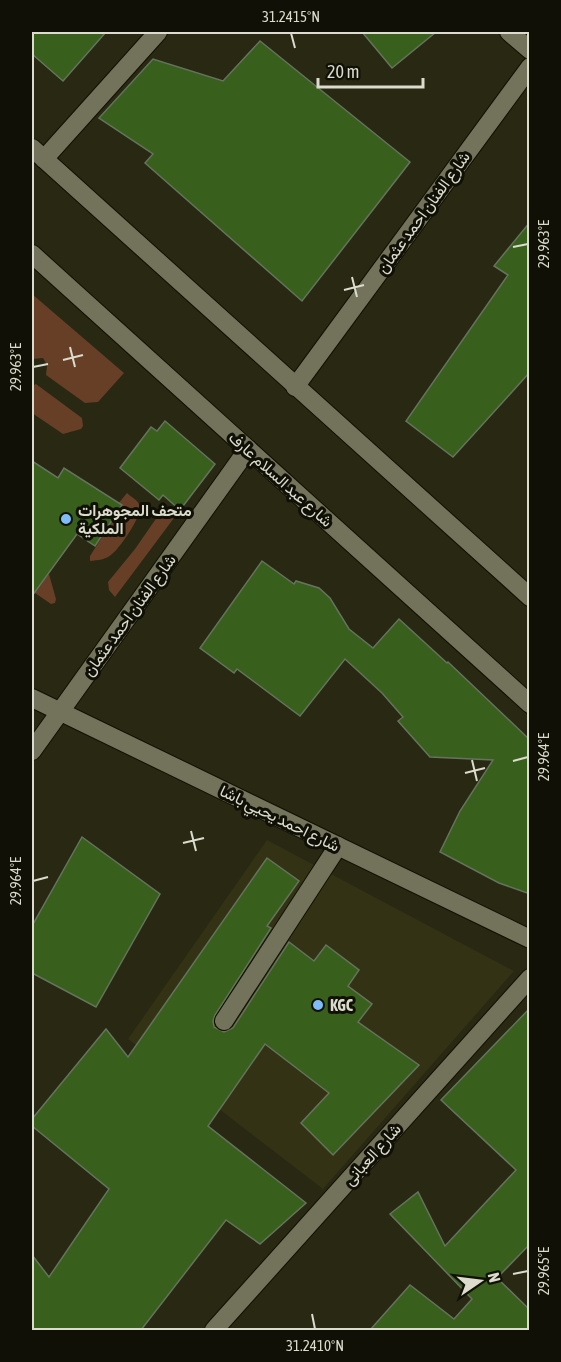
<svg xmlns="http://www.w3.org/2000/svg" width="561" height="1362" viewBox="0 0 561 1362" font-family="'Asap Condensed',Vazirmatn,sans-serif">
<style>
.built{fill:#333215}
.green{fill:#673e26}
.building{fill:#385f1b;stroke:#65735f;stroke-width:1.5}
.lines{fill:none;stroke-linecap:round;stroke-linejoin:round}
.minor-casing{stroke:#111001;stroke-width:20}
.minor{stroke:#73725b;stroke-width:18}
.ticks{fill:none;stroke:#dbdbce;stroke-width:2}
.poi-dot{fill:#7fbdf9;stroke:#101007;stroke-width:2}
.labels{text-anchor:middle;stroke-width:6;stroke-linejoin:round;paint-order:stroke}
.street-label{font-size:16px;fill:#dbdbce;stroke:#101007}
.poi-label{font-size:16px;font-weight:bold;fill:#dbdbce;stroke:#101007;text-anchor:start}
.neatline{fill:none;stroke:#dbdbce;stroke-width:2}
.ticks-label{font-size:15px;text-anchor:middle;fill:#dbdbce}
</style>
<rect width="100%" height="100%" fill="#282813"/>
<!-- built -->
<path class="built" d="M267 840 514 971 323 1189 128 1039Z"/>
<!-- green -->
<g class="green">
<path d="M32 294 124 373 98 402 85 403 46 375 47 365 43 358 32 359Z"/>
<path d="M36 384 82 418 83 426 81 429 63 434 32 413V386Z"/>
<path d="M127 493C131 497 138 500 140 506 142 516 120 548 112 554 106 560 98 560 90 561V556L121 507 118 504Z"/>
<path d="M162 510 174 518 115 597 109 590 108 582 135 549Z"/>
<path d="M32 566 47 576 49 574 56 599 55 603 51 604 32 591Z"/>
</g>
<!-- building -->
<g class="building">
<path d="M32 32H106L63 81 32 54Z"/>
<path d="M362 32H436L392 68Z"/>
<path d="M260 41 410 162 302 301 145 163 153 154 99 118 153 59 223 81Z"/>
<path d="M530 222V372L453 457 406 421 508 275 494 266Z"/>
<path d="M165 421 215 464 180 510 163 495 159 500 120 468 151 427 157 431Z"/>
<path d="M32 461 58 478 64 468 122 505 95 546 77 534 32 596Z"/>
<path d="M262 561 294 584 296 581 319 588 330 598 349 629 373 648 399 619 447 663 448 662 530 740V894L499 883 440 852 460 811 493 760 430 757 398 721 403 717 382 693 345 659 300 716 237 669 234 673 200 648Z"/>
<path d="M82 837 160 894 96 1007 32 973V926Z"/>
<path d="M267 858 299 881 267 926 271 928 215 1015 213 1021 214 1027 224 1032 233 1028 289 942 314 961 326 945 359 970 348 986 372 1004 358 1022 419 1065 333 1155 301 1123 329 1093 265 1044 208 1126 306 1203 260 1244 226 1220 141 1330H32V1255L49 1277 109 1189 32 1126V1119L106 1029 128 1057Z"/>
<path d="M530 1008V1244L497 1278 530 1310V1330H370L410 1285 454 1319 472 1299 390 1214 418 1192 445 1246 516 1170 441 1100Z"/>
</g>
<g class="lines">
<!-- minor casing -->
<g class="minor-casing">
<g id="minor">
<path d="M509 32 530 50"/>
<path d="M32 148 530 597"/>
<path d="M44 159 158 32"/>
<path d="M32 254 530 704"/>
<path d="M295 387 530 67"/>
<path d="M32 698 530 939"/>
<path d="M32 751 248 449"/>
<path d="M224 1021 338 846"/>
<path d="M214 1330 530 978"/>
</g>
</g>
<!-- minor -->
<use href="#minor" class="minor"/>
</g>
<!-- ticks -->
<path class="ticks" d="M291 33 295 48M513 247 528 244M352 277 357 297M344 290 364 285M70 347 75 367M63 360 83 355M33 367 48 364M472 760 477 781M513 761 528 757M465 773 485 768M191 831 196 851M183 843 204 838M33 881 48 877M513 1274 528 1271M312 1314 315 1329"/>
<!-- markers -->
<g class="poi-dot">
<circle cx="66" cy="519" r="6"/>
<circle cx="318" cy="1005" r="6"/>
</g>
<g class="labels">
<!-- street labels -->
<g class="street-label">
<text transform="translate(423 212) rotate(-54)" y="6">شارع الفنان احمد عثمان</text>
<text transform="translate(281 479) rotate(42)" y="6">شارع عبد السلام عارف</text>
<text transform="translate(129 615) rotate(-54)" y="6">شارع الفنان احمد عثمان</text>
<text transform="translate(280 818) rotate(26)" y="6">شارع احمد يحيي باشا</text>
<text transform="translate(372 1154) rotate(-48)" y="6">شارع العبانى</text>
</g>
<!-- poi labels -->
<g class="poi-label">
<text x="78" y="516">متحف المجوهرات<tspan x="78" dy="18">الملكية</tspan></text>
<text x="330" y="1011">KGC</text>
</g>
</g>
<!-- border -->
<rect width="561" height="1362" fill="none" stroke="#101007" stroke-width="66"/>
<!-- north arrow -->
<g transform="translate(480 1281) rotate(76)" stroke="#101007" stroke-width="4.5" paint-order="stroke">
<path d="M0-4.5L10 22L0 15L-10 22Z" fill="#dbdbce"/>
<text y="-9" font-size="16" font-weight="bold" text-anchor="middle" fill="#dbdbce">N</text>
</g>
<!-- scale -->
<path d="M318 78v9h105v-9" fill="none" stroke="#dbdbce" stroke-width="3"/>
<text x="327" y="78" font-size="18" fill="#dbdbce" stroke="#101007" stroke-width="4.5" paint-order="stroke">20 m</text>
<rect x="33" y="33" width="495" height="1296" class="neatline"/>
<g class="ticks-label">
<text x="291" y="22">31.2415°N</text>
<text transform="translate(544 244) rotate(-90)" y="5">29.963°E</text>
<text transform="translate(16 367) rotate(-90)" y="5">29.963°E</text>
<text transform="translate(544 757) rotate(-90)" y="5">29.964°E</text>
<text transform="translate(16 881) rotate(-90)" y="5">29.964°E</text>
<text transform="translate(544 1271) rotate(-90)" y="5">29.965°E</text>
<text x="315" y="1351">31.2410°N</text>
</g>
</svg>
